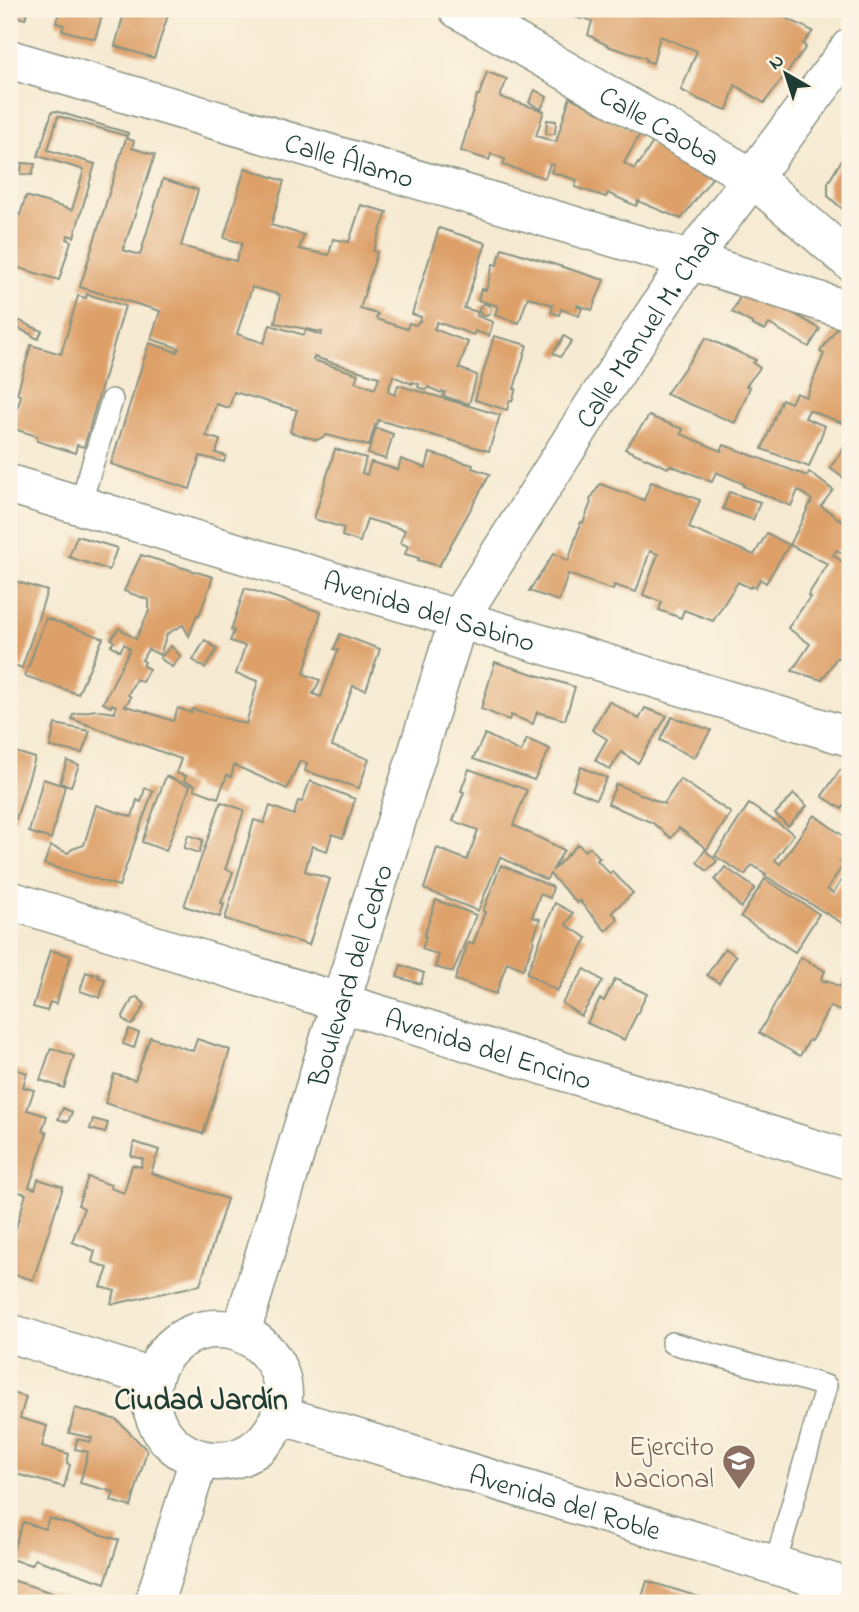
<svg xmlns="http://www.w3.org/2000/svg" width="859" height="1612" viewBox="0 0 859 1612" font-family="'Indie Flower',sans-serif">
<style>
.building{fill:#dda069;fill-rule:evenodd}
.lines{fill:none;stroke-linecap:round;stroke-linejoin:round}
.lane-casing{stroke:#8a9483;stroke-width:24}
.street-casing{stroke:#8a9483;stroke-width:41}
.secondary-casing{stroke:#8a9483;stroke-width:41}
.lane{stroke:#fff;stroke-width:21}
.street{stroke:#fff;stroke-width:38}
.secondary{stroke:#fff;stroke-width:38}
.labels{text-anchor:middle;stroke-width:5;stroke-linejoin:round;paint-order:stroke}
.street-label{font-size:28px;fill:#1f3d34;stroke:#fcf5e5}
.education-label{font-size:28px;fill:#785e54;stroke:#fcf5e5;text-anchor:end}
.neighbourhood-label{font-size:30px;font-weight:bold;fill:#1f3d34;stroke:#fcf5e5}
</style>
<rect width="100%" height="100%" fill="#fcf5e5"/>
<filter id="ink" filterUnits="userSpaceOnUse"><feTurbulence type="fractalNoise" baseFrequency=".0143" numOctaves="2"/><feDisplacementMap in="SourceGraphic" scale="14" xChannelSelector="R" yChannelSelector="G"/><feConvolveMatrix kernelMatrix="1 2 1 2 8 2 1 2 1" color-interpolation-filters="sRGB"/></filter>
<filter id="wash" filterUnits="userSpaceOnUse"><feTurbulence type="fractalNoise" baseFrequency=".00686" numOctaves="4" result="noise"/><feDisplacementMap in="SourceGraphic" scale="28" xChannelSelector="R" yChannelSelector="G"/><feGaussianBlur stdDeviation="1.57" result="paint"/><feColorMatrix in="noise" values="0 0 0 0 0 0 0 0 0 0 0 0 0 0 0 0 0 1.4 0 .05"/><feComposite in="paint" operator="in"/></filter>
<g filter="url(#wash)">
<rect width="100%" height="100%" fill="#f6ead2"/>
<g id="blocks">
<!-- building -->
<g class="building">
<path d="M9 9H28L25 19 9 14Z"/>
<path d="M60 9H104L95 39 62 30 64 25 56 23Z"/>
<path d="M125 9H170L154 58 115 46Z"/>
<path d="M550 9H768L813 31 803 44 806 47 764 103 735 85 727 110 700 100 681 90 697 51 660 36 653 63 646 61V58L610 47 588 35 592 21 582 17 581 19Z"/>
<path d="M487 72 507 79 500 97 544 111 536 136 556 142 570 97 640 134 624 163 634 169 638 163 639 164 653 142 712 178 681 219 638 201 636 206 608 193 606 197 575 187 577 180 551 172 554 165 550 164 545 178 503 165 505 159 491 154 489 160 461 151 477 95H479Z"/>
<path d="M535 90 547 97 541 109 529 102Z"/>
<path d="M55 111 128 133 127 136 58 116 48 150 95 164 74 237 68 235 67 239 71 241 59 280 9 265V211L20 215 26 196 72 210 84 170 38 156 52 112Z"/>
<path d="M547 120 556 121 555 134H546Z"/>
<path d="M126 138 134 141 132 148 155 155 123 250 140 255 163 179 198 190 181 246 236 261 242 243 224 238 245 168 284 181 271 225 304 235 299 249 329 255 333 239 349 242 361 205 387 212 373 251 377 252 360 309 378 314 376 319 407 329 409 323 416 325 419 321H420L421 317 412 314 439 228 486 243 464 308 478 312 477 316 493 322 489 336 475 331 474 335 437 322 434 329 468 342 459 368 477 375 469 404 443 396 445 392 442 391 441 393 428 387 427 390 418 387 419 384 412 382V384L393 376 388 392 395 395 398 385 500 415 489 451 378 420 377 425H375L369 446 327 435 317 440 290 432 297 410 234 392 229 408 216 404 206 436 220 440 216 453 226 456 224 462 200 456 190 489 111 464 149 343 177 352 179 348 151 339 160 311 80 287ZM252 287 280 295 275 323 322 332 321 335 306 330 304 335 270 325 264 343 237 334ZM314 357 379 377 375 389 355 382 358 374 313 360Z"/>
<path d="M847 151 850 153V216L828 196V183Z"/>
<path d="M22 163 35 164 32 175 21 174Z"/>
<path d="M502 248 604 280 592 310 577 305V307L582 308 579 316 561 309 559 315 551 312 553 305 528 297 519 323 495 315 498 306 478 300 481 289 486 290 493 264 497 265Z"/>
<path d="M87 294 125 306 84 447 77 445 75 453 37 441V436L11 428 21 396 17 394 31 345 61 354 78 296 86 298Z"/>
<path d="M741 295 779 305 820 329 809 347 769 324 765 330 752 325V323L732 312Z"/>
<circle cx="485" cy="310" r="6"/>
<path d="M11 317 42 331 38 339 32 336V335L9 324Z"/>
<path d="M842 321 850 324V411L842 423 809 410 805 418 825 426 809 467 762 449 782 399 791 403 796 393 806 397 824 354 820 352Z"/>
<path d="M494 336 527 345 514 389H516L512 401 510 400 507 410 475 400Z"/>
<path d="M564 336 572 341 560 357 553 353Z"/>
<path d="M706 338 756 360 753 363 760 368 746 386 750 387 735 423 666 394Z"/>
<path d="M649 416 683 429 681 434 721 451 724 445 807 476 809 472 833 490 821 506 850 527V558L837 550 833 555 850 567V665L837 657 822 680 792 671 810 644 788 628 810 597 808 595 828 564 790 545 812 500 798 490 791 506 743 486 744 484 716 472 712 482 670 465 668 468 625 449Z"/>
<path d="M376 428 393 434 386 459 368 454Z"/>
<path d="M850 439V483L830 468Z"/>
<path d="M335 449 366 458 362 473 367 475 371 462 398 470 401 459 426 468 430 453 473 465 472 468 490 474 439 566 418 560 419 558 405 554 408 546 400 543 405 530 367 519 360 542 342 536 344 528 314 519Z"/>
<path d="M651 482 700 500 689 528 754 555 767 533 789 545 766 583 760 579 755 588 752 586 750 588 738 582 713 621 684 610 681 618 659 610 662 602 643 595 658 554 650 551 636 592 614 585 613 590 568 574 559 601 529 591 554 553 568 561 581 522 583 523 591 502 590 500 600 484 644 500Z"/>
<path d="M729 492 760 502 753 520 723 509Z"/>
<path d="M77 536 117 548 109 570 69 557Z"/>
<path d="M141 555 213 577 199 616 197 615 189 636 183 625 167 634 160 655 148 649 142 660 145 662 143 666 149 669 142 682 136 679 128 695 131 697 125 706 141 710 173 721 178 708 191 713 192 709 246 724 258 681 236 674 245 646 230 641 234 631 231 630 245 588 321 612 304 674 320 680 313 694 321 697 338 650 334 649 340 634 380 649 366 690 353 686 332 746 369 759 359 788 305 771 307 763 300 761 287 789 234 765 231 777 227 775 218 798 194 789 195 785 184 781 186 776 176 773 181 759 72 719 73 714 95 710 115 713 116 706 112 704 111 707 103 703 130 649 124 644 120 651 111 645 114 642 111 639 119 628 136 639 149 611V600L124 591Z"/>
<path d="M15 581 47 591 22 668 9 663V600Z"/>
<path d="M46 618 103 638 78 694 25 676Z"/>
<path d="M205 640 217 649 205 668 193 660Z"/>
<path d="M171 646 181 656 172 667 160 658Z"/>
<path d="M495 662 575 687 565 720 537 712 533 724 511 715 509 720 481 709Z"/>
<path d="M609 701 639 719 645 708 667 716 638 763 621 752 610 770 595 760 607 739 592 730Z"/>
<path d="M672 717 711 730 694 758 660 740Z"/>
<path d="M55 724 90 731 82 753 50 747Z"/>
<path d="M485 734 521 752 527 739 550 749 534 780 473 759Z"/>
<path d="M9 750 35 758 16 819 9 817Z"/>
<path d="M67 761 79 765 71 786 60 783Z"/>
<path d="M581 767 607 778 596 799 572 789Z"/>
<path d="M469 769 527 790 513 825 564 850 552 871 578 844 585 851 590 847 600 858 597 860 610 874 612 871 633 893 612 912 618 919 606 931 581 903 582 902 580 900 577 903 550 874 546 880 500 857 478 911 424 889 437 848 467 860 478 830 453 821 464 792 461 791Z"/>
<path d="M840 770 850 773V796L842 809 822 796Z"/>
<path d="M166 776 190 786 166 851 142 842Z"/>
<path d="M43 779 65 786 51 839 29 832Z"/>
<path d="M680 779 731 813 707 849 679 828 671 838 653 823 608 804 616 784 664 804Z"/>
<path d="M310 781 355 799 343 838 332 834 327 851 312 846 305 871 330 879 309 945 225 919 254 820 264 823 270 806 294 815 298 801 302 802Z"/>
<path d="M145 788 153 791 119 886 44 864 51 846 68 853 72 849 84 845 96 805 132 817 137 800 141 802Z"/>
<path d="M794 794 807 806 788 826 775 814Z"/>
<path d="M221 802 244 810 226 867 225 869 233 872 221 903 224 904 220 917 184 906Z"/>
<path d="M749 804 794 834 775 860 780 864 814 815 850 841V847L840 862 844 864 827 889 833 893 846 874 848 875 850 871V928L764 875 766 874 752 865 745 875 715 856Z"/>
<path d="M188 835 203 840 199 853 184 848Z"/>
<path d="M705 850 717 861 707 871 697 862Z"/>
<path d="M501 865 553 887 550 898 540 894 532 917 540 919 533 940 534 941 525 965 523 969 507 962 496 994 455 980 468 943 473 944 485 912 483 911Z"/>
<path d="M725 867 755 888 741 908 715 880Z"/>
<path d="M765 879 819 914 795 952 741 917Z"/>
<path d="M436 900 476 915 453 972 435 967 439 955 422 949 426 937 424 936Z"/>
<path d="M555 903 573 913 566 925 587 938 557 991 527 973Z"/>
<path d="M725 948 736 956 719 983 707 975Z"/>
<path d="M50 950 71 956 56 1004 50 1002 47 1011 33 1007Z"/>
<path d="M801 957 825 971 821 980 826 982V980L840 987 850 964V992L839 1011 830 1006 811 1041 809 1040 800 1056 759 1033Z"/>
<path d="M401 965 424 973 421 984 397 977Z"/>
<path d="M585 969 603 981 581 1016 562 1003Z"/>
<path d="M86 972 94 975V973L99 974 98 977 105 979 100 998 80 991Z"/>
<path d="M615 979 647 994 624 1040 587 1023 600 999 604 1001Z"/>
<path d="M137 997 145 1004 134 1023 131 1025 124 1020 123 1016 133 998Z"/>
<path d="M129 1029 139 1033 134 1048 123 1044Z"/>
<path d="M150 1037 193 1051 197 1039 230 1050 203 1134 105 1103 114 1074 135 1080Z"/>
<path d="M51 1048 74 1056 64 1088 40 1080Z"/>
<path d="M15 1069 27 1073 23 1087 34 1090 27 1110 47 1116 42 1131 47 1133 29 1187 35 1189 38 1179 63 1187 33 1280 9 1273V1251L26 1194 9 1189V1073L13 1074Z"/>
<path d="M63 1108 72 1112 68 1122 58 1119Z"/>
<path d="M93 1119 108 1123 105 1133 90 1129Z"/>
<path d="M134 1142 159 1150 151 1173 227 1199 200 1285 114 1304 111 1303 115 1291 101 1287 108 1268 92 1262 95 1251 72 1242 84 1208 78 1205 88 1177 111 1185 110 1188 124 1193 132 1165 141 1167 143 1159 131 1156Z"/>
<path d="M9 1392 26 1397 20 1418 47 1426 42 1446 69 1454 67 1463 70 1465 64 1487 9 1472Z"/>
<path d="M75 1408 117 1420 147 1450 131 1507 111 1501 114 1492 80 1483 88 1452 75 1449 77 1439 91 1442 92 1438 69 1433Z"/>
<path d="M49 1518 119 1540 105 1583 35 1559 32 1565 10 1559 23 1522 45 1529Z"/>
<path d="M9 1579 74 1600 73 1603H9Z"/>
<path d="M647 1581 719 1603H640Z"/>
</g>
</g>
</g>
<g filter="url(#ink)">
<use href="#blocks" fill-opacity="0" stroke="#8a9483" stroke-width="2"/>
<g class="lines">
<!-- lane casing -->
<g class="lane-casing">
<g id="lane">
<path d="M80 505 112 400"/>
<path d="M672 1343 826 1386 775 1565"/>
</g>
</g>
<!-- street casing -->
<g class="street-casing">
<g id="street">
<path id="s1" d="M458 9 753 178 850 261"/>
<path id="s2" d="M9 484 850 737"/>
<path id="s3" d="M9 900 850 1160"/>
<path d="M154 1603 199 1459"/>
</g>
</g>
<!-- secondary casing -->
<g class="secondary-casing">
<g id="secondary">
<path id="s4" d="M9 59 690 260 850 311"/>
<circle cx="217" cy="1395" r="66"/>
<path d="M9 1333 153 1378"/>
<path id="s5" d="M241 1333 341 1001 459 618 594 405 690 260 850 48"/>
<path id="s6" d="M280 1415 850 1588"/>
</g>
</g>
<!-- lane -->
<use href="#lane" class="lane"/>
<!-- street -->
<use href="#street" class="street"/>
<!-- secondary -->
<use href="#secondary" class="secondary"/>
</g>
</g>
<!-- icons -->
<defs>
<g id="school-pin" transform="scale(1.75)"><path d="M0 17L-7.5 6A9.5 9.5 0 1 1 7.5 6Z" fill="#8d6e63" stroke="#fcf5e5"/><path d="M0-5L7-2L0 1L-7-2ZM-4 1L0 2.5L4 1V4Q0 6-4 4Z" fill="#fff"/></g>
</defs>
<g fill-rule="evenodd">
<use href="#school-pin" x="739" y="1461"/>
</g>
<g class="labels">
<!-- street labels -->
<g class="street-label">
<text dy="10" stroke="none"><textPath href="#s1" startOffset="233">Calle Caoba</textPath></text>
<text dy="10" stroke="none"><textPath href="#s4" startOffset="355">Calle Álamo</textPath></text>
<text dy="10" stroke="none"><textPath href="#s5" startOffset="1094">Calle Manuel M. Chad</textPath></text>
<text dy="10" stroke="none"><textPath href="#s2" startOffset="439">Avenida del Sabino</textPath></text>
<text dy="10" stroke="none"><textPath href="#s5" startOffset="374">Boulevard del Cedro</textPath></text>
<text dy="10" stroke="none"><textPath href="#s3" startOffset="502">Avenida del Encino</textPath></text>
<text dy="10" stroke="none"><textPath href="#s6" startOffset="298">Avenida del Roble</textPath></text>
</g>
<!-- education labels -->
<g class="education-label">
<text x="714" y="1455">Ejercito<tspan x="714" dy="32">Nacional</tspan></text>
</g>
<!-- neighbourhood labels -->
<g class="neighbourhood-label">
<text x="201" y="1409">Ciudad Jardín</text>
</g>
</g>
<!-- margin -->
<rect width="859" height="1612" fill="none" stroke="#fcf5e5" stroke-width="35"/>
<!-- north arrow -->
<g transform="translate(786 74) rotate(321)" stroke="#fcf5e5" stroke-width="5" paint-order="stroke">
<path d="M0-5L12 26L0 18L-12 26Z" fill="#1f3d34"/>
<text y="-10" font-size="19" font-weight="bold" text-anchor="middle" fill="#1f3d34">N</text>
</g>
</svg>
